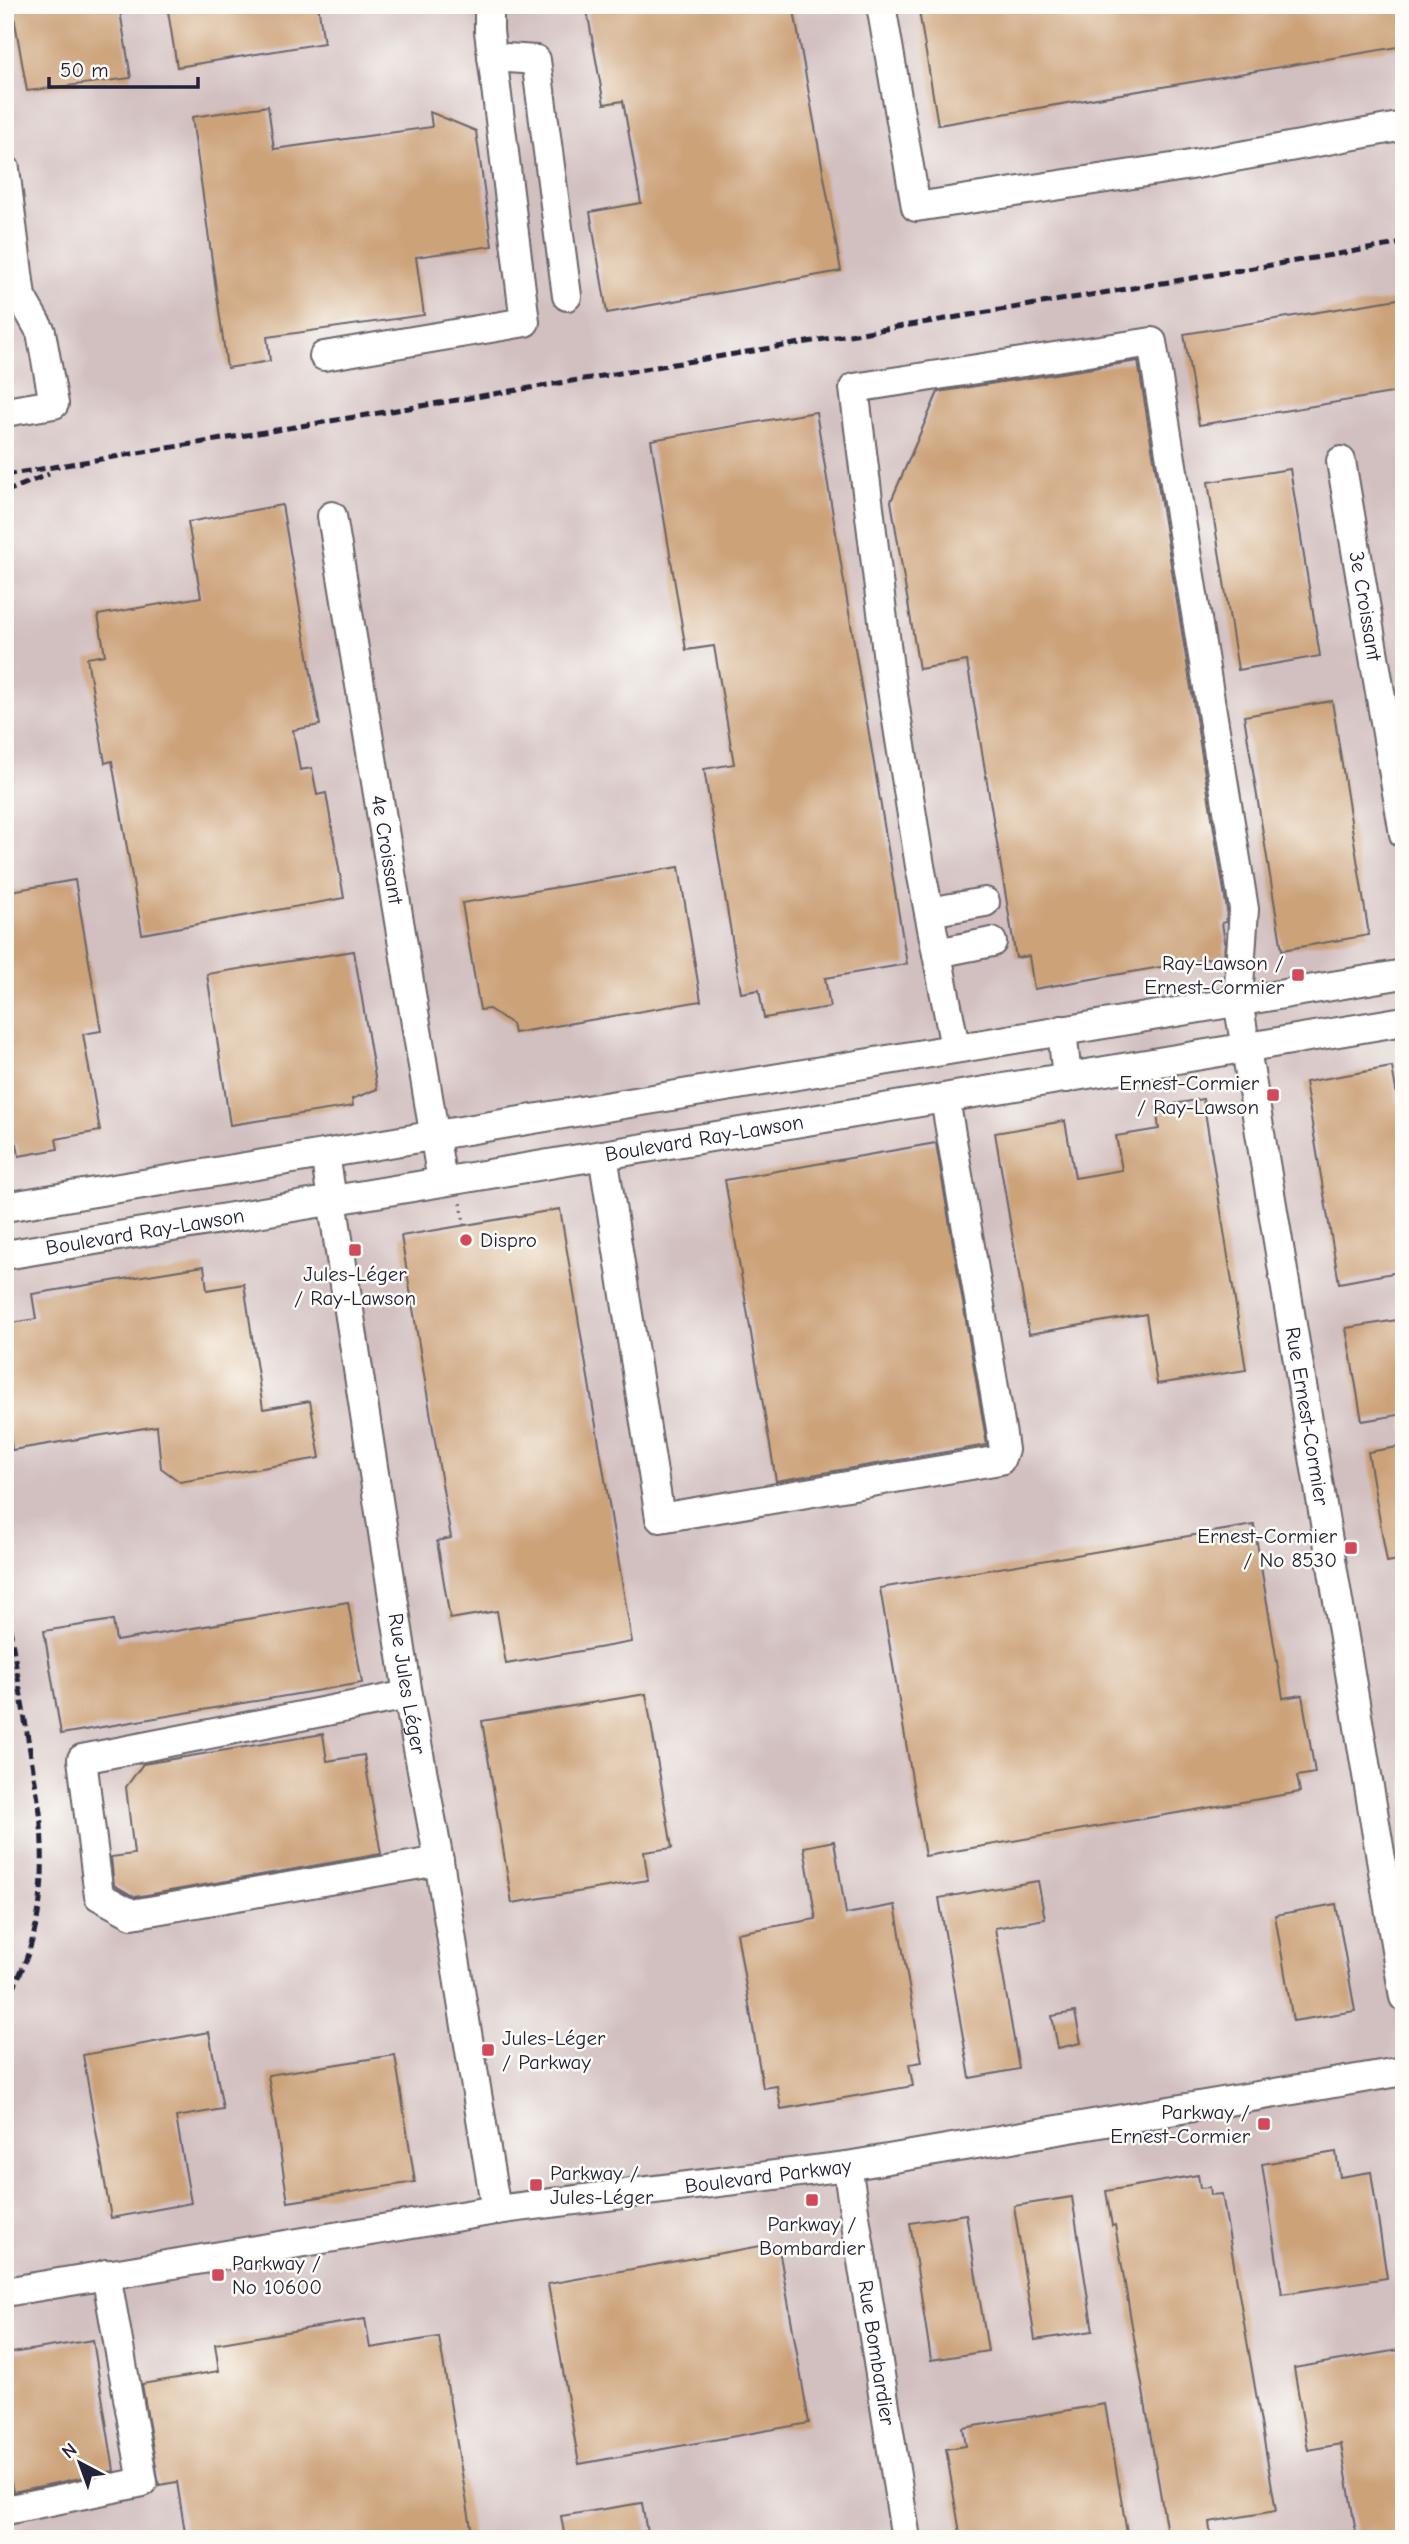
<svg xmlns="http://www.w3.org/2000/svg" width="1409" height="2544" viewBox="0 0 1409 2544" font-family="'Comic Neue',sans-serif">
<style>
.industrial{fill:#d2bfc0}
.building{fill:#cca279}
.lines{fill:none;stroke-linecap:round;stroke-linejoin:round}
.minor-casing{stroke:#6a656b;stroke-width:32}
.path{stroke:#6a656b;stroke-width:3.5;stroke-dasharray:2 5;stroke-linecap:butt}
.minor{stroke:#fff;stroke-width:28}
.rail{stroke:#22223b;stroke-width:5;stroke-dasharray:10 5;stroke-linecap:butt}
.poi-dot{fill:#d1495b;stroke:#fdfcf7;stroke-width:2.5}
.labels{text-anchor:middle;stroke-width:5;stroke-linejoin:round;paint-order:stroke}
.street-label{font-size:21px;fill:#22223b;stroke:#fdfcf7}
.poi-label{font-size:21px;fill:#22223b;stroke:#fdfcf7;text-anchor:end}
</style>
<rect width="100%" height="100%" fill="#fdfcf7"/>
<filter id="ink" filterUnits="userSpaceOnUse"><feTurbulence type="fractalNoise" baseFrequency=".0143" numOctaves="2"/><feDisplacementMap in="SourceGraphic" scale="14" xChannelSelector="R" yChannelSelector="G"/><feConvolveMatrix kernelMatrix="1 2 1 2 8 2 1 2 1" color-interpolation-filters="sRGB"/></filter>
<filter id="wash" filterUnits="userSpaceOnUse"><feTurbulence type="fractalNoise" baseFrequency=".00686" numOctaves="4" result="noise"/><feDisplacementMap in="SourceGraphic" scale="28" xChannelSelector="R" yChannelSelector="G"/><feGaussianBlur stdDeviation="1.57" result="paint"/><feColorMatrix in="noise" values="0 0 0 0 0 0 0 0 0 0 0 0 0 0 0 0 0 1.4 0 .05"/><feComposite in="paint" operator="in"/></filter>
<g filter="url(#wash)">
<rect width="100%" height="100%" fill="#f0e2c5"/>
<!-- industrial -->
<rect class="industrial" x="5" y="5" width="1399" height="2534"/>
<g id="blocks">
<!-- building -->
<g class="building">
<path d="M12 5H119L131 78 27 91Z"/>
<path d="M167 5H318L324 43 177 67Z"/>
<path d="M586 5H793L841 271 607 313 590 212 641 203 623 101 604 104Z"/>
<path d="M918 5H1404V46L938 125Z"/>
<path d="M268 106 274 149 432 127 430 112 476 131 492 246 416 257 424 315 267 337 270 361 227 368 192 117Z"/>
<path d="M1404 298V391L1199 425 1184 334Z"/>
<path d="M1138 361 1227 910 1226 922 1222 923 1225 942 1224 956 1034 989 1029 956 1016 958 967 661 919 669 891 501 938 392Z"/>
<path d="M816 412 907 964 825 978 830 1007 764 1018 759 990 741 993 704 769 734 764 714 646 686 650 651 440Z"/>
<path d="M1290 469 1320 656 1238 670 1208 482Z"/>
<path d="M282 505 320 725 293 730 300 770 312 768 317 795 326 793 344 898 142 934 112 761 105 763 87 658 105 655 98 615 201 597 188 522Z"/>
<path d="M1332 701 1369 935 1282 950 1244 716Z"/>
<path d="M679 867 701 1001 514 1033 512 1024 489 1009 480 1010 462 903Z"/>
<path d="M75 880 101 1031 83 1034 100 1131 56 1139 58 1149 19 1156 17 1144 5 1146V892Z"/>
<path d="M354 951 377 1089 352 1099 353 1106 230 1125 207 974Z"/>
<path d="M1392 1067 1404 1136V1271L1339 1283 1305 1082Z"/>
<path d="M1203 1099 1246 1370 1157 1384 1146 1314 1029 1334 995 1133 1065 1121 1075 1178 1122 1170 1116 1136 1159 1129 1156 1107Z"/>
<path d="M936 1143 987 1445 776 1481 725 1180Z"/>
<path d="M560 1209 632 1642 506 1664 497 1611 450 1619 437 1541 451 1538 401 1236Z"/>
<path d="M204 1266 207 1290 244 1284 263 1409 310 1401 320 1458 180 1482 161 1468 157 1426 12 1450 5 1399V1324L36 1319 32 1294Z"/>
<path d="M1404 1319V1414L1362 1421 1346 1328Z"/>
<path d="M1404 1446V1559L1387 1562 1368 1452Z"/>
<path d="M1254 1525 1283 1698 1302 1695 1315 1773 1297 1776 1300 1792 925 1856 880 1588Z"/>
<path d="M348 1602 362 1683 61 1734 44 1631 113 1620 116 1641Z"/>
<path d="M646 1694 672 1848 644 1852 648 1880 512 1903 482 1721Z"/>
<path d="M323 1734 327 1761 364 1755 381 1854 135 1897 114 1885 111 1857 134 1854 126 1787 143 1764Z"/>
<path d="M834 1841 846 1914 895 1905 922 2062 909 2064 913 2086 781 2109 777 2086 763 2088 737 1933 816 1919 804 1847Z"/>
<path d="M1038 1881 1045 1919 995 1928 1019 2069 970 2078 939 1898Z"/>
<path d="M1336 1904 1355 2011 1293 2021 1275 1915Z"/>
<path d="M1075 2012 1081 2043 1058 2048 1052 2016Z"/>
<path d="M209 2032 223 2109 176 2117 191 2203 111 2218 83 2055Z"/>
<path d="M395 2055 415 2182 288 2202 268 2075Z"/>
<path d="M1336 2152 1340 2177 1371 2172 1387 2278 1282 2294 1262 2164Z"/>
<path d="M1198 2175 1200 2188 1210 2187 1211 2195 1222 2194 1276 2511 1209 2522 1211 2539H1168L1115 2225 1112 2226 1106 2191Z"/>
<path d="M1072 2197 1093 2331 1035 2340 1014 2206Z"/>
<path d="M966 2214 988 2351 931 2360 910 2223Z"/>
<path d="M778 2243 809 2423 579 2464 548 2284Z"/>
<path d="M365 2319 370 2348 439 2337 473 2539H186L177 2482 159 2485 142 2384 219 2371 215 2344Z"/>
<path d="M93 2340 114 2471 13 2492 5 2456V2354Z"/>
<path d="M1404 2349V2539H1357L1341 2444 1308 2450 1294 2368Z"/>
<path d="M1105 2404 1128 2539H961L946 2449 966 2446 963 2428Z"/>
<path d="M642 2503 648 2539H565L561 2516Z"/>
</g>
</g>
</g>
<g filter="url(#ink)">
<use href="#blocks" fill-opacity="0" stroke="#6a656b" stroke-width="2"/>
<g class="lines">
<!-- minor casing -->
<g class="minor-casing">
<g id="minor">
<path d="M881 5 916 207 1185 166 1404 126"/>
<path d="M492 57 536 60 567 296"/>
<path d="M5 169 21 297 41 332 54 404 5 412"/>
<path d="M324 356 525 322 489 31V5"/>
<path id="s1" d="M1341 461 1404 834"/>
<path id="s2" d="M332 516 442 1181"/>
<path d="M929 912 985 902"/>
<path d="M937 953 992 942"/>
<path d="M1062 1030 1067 1078"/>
<path id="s3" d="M955 1047 920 866 890 676 854 388 1152 342 1244 909 1238 1001 1404 1997"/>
<path id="s4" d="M325 1154 408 1695 439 1861 496 2210"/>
<path d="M603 1155 660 1518 1000 1460 1004 1450 1002 1435 945 1099"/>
<path d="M5 1207 1404 974"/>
<path id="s5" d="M5 1255 1404 1021"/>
<path d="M408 1695 82 1759 99 1896 132 1914 439 1861"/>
<path id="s6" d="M847 2166 906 2539"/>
<path id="s7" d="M5 2292 496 2210 847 2166 1404 2071"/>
<path d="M5 2506 6 2510 143 2482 106 2274"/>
</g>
</g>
<!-- path -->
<path class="path" d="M461 1203 464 1225"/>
<!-- minor -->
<use href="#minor" class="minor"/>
<!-- rail -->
<g class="rail">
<path d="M5 475 1404 243"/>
<path d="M5 492 49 474"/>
<path d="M5 1598 40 1812C46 1884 42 1940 5 2003"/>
</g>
</g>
</g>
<!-- markers -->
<g class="poi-dot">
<rect x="1291" y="968" width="14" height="14" rx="3.5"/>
<rect x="1266" y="1088" width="14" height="14" rx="3.5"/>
<circle cx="466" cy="1240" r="7"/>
<rect x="348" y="1243" width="14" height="14" rx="3.5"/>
<rect x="1344" y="1541" width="14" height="14" rx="3.5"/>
<rect x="481" y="2043" width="14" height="14" rx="3.5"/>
<rect x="1257" y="2117" width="14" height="14" rx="3.5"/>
<rect x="529" y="2178" width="14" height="14" rx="3.5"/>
<rect x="805" y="2193" width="14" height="14" rx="3.5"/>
<rect x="211" y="2268" width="14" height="14" rx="3.5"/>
</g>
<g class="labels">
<!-- street labels -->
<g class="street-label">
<text dy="7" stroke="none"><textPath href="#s1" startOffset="147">3e Croissant</textPath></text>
<text dy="7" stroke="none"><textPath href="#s2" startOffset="338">4e Croissant</textPath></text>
<text dy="7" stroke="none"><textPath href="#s5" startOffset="709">Boulevard Ray-Lawson</textPath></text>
<text dy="7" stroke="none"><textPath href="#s5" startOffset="142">Boulevard Ray-Lawson</textPath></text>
<text dy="7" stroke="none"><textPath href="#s3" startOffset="2056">Rue Ernest-Cormier</textPath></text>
<text dy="7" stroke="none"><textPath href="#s4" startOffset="536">Rue Jules Léger</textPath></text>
<text dy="7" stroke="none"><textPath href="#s7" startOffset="772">Boulevard Parkway</textPath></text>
<text dy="7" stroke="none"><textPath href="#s6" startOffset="189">Rue Bombardier</textPath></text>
</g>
<!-- poi labels -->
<g class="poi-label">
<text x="1284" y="970">Ray-Lawson /<tspan x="1284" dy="24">Ernest-Cormier</tspan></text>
<text x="1259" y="1090">Ernest-Cormier<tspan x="1259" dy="24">/ Ray-Lawson</tspan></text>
<text x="480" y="1247" text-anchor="start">Dispro</text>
<text x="355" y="1281" text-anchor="middle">Jules-Léger<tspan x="355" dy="24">/ Ray-Lawson</tspan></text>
<text x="1337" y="1543">Ernest-Cormier<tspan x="1337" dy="24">/ No 8530</tspan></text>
<text x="502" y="2045" text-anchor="start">Jules-Léger<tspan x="502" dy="24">/ Parkway</tspan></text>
<text x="1250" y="2119">Parkway /<tspan x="1250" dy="24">Ernest-Cormier</tspan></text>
<text x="550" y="2180" text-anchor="start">Parkway /<tspan x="550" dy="24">Jules-Léger</tspan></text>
<text x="812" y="2231" text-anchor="middle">Parkway /<tspan x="812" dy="24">Bombardier</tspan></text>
<text x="232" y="2270" text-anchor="start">Parkway /<tspan x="232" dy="24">No 10600</tspan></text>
</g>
</g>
<!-- margin -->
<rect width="1409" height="2544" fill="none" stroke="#fdfcf7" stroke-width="28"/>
<!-- north arrow -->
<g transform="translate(80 2463) rotate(319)" stroke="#fdfcf7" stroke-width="5" paint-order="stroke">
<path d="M0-5L12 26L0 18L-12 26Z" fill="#22223b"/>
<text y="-10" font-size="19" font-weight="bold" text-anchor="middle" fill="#22223b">N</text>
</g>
<!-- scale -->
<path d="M49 77v10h149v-10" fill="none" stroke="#22223b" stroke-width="3.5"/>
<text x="60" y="77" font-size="21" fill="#22223b" stroke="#fdfcf7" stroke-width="5" paint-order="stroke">50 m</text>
</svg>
